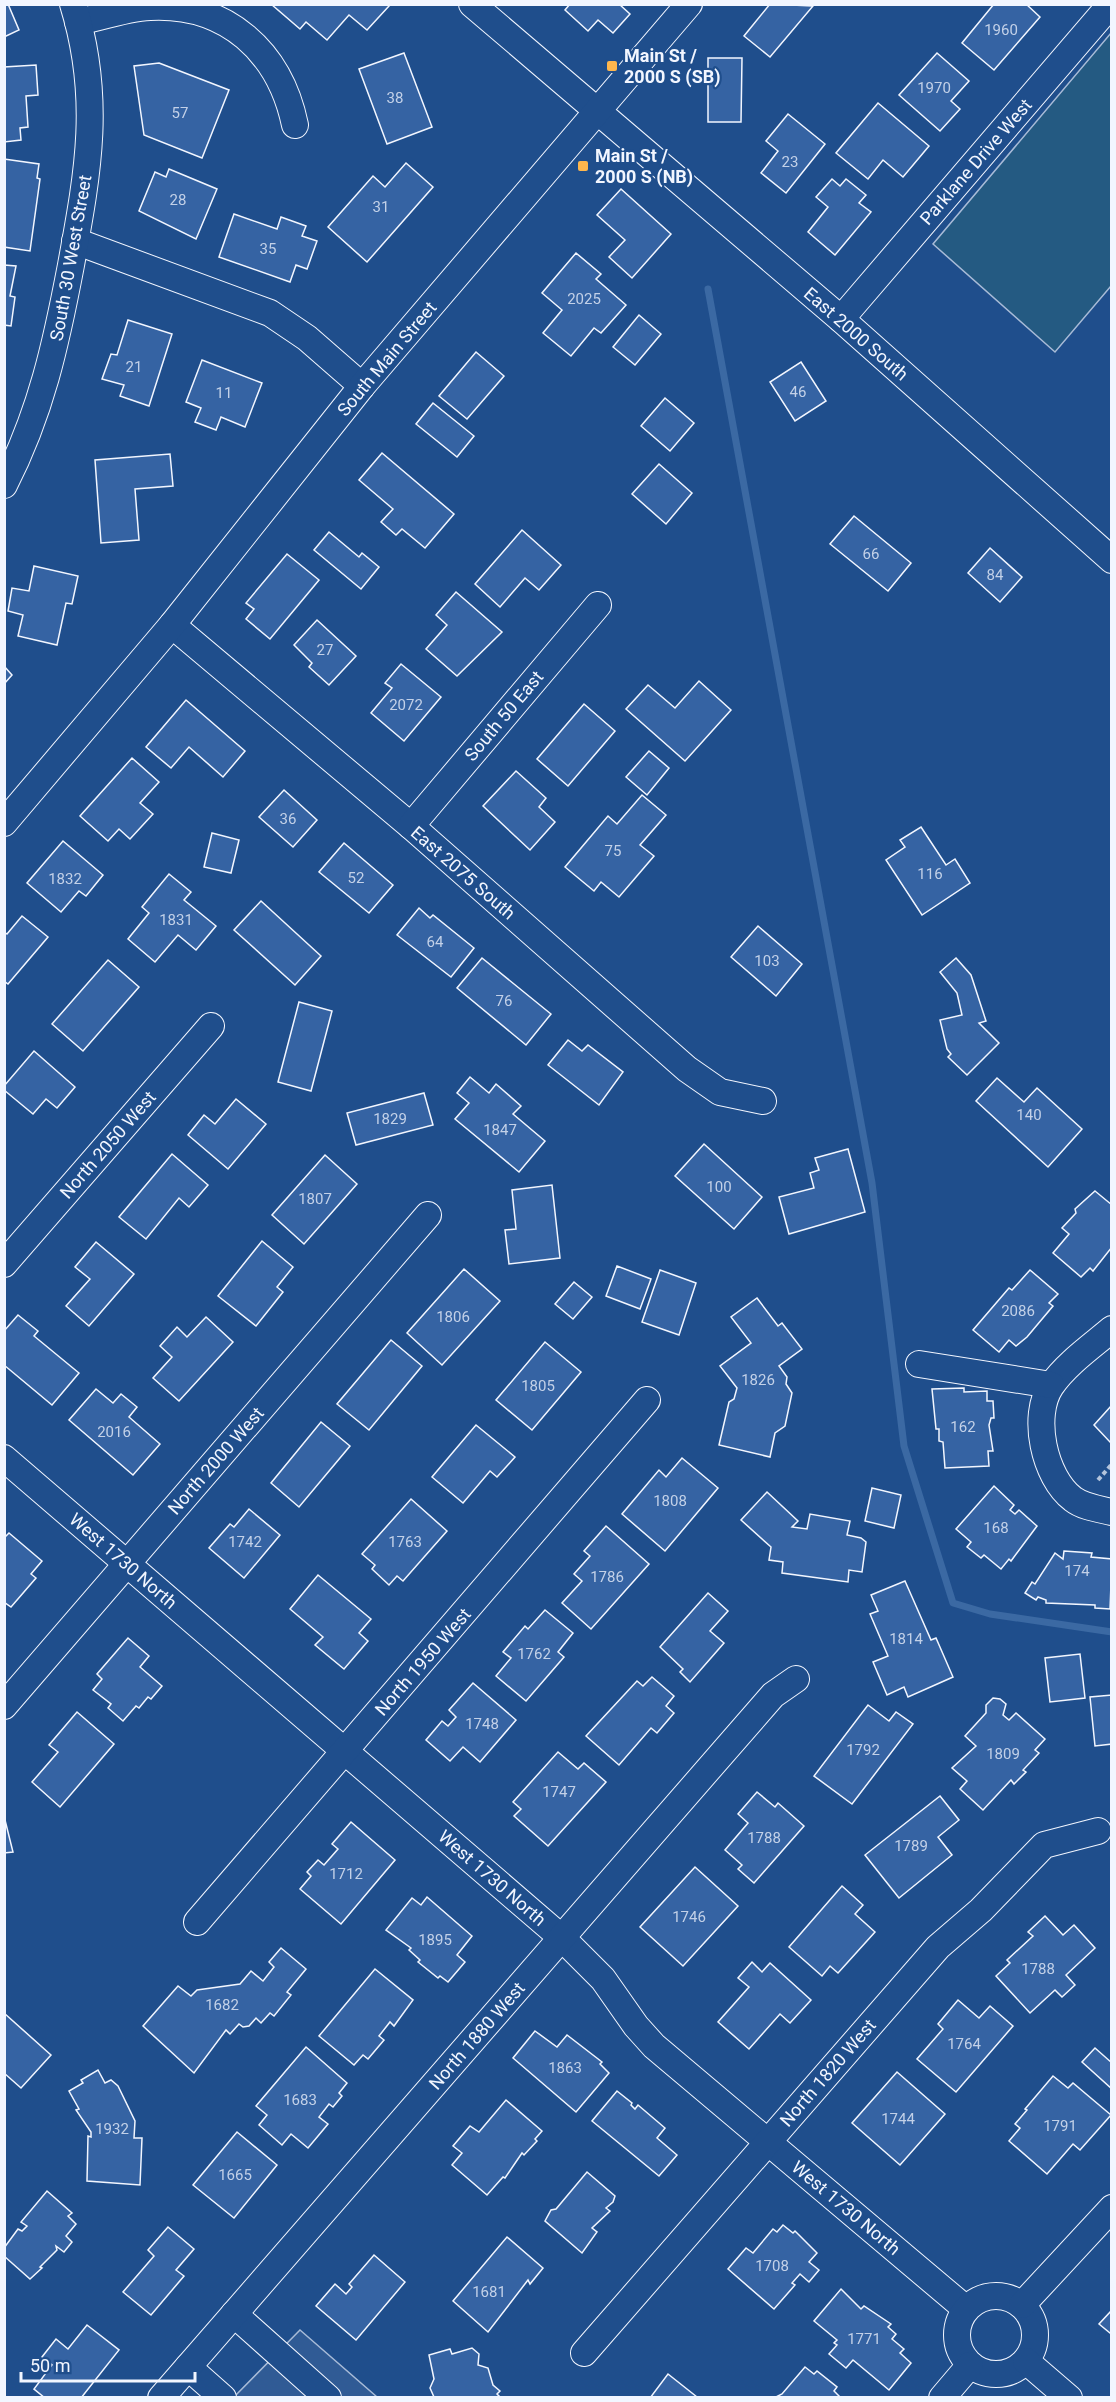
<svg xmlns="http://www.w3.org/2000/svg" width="1116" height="2402" viewBox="0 0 1116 2402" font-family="Roboto,sans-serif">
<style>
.green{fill:#245a82;stroke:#a8bbd7;stroke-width:1.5}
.parking{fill:#305b95;stroke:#a8bbd7;stroke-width:1.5}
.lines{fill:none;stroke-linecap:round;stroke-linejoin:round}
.stream{stroke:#3b69a3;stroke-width:7}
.building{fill:#3563a3;stroke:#f2f6ff;stroke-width:1.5}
.minor-casing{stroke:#f2f6ff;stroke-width:28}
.path{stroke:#b3c4dc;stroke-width:4;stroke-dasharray:4.5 3;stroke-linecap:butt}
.minor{stroke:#1f4e8c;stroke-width:26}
.poi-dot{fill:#ffb74d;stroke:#1f4e8c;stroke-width:2}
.labels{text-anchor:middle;stroke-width:4.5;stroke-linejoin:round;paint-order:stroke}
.number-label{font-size:15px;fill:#c3d1e8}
.poi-label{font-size:18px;font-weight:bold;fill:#f2f6ff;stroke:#1f4e8c;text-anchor:start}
.street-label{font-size:18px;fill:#f2f6ff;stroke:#1f4e8c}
</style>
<rect width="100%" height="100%" fill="#1f4e8c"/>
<!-- green -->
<path class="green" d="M1111 33V286L1055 352 933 244Z"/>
<!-- parking -->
<path class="parking" d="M300 2330 377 2397 233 2398Z"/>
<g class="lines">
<!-- stream -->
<path class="stream" d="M708 289 872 1183 904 1446 953 1603 990 1614 1112 1632"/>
</g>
<!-- building -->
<g class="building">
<path d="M4 4H8L19 30 4 37Z"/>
<path d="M271 4H387L389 6 367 30 349 15 327 40 306 22 300 29Z"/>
<path d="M570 4H619L630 14 613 33 598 20 588 31 565 10Z"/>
<path d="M770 4 813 6 770 57 744 36Z"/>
<path d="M994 4H1026L1040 17 994 70 962 43Z"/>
<path d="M404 53 432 127 387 144 359 69Z"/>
<path d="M937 53 969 81 951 101 960 109 940 131 899 95Z"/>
<path d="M708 58H742L741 122H708Z"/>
<path d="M159 63 229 90 202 158 144 135 134 66Z"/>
<path d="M36 65 38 95 26 96 28 127 20 128 21 140 4 142V67Z"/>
<path d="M878 103 929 146 903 177 883 160 868 179 836 153Z"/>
<path d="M788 114 825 144 786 193 761 173 778 151 766 141Z"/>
<path d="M4 159 39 164 37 178 40 179 30 251 4 247Z"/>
<path d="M406 163 433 187 367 262 328 227 373 176 385 187Z"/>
<path d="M169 169 217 189 196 239 139 211 155 172 166 177Z"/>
<path d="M832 179 840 186 846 179 866 195 859 203 871 212 835 255 808 232 828 207 816 197Z"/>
<path d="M621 189 671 234 632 278 609 257 625 240 597 215Z"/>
<path d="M234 214 277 229 281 217 306 226 302 236 317 241 307 269 296 265 290 282 219 257Z"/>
<path d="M576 253 601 274 596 279 626 305 601 333 594 328 571 356 543 333 562 310 542 293Z"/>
<path d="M4 265 16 266 10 296 15 297 11 326 4 325Z"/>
<path d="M639 315 661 334 635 365 613 347Z"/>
<path d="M128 320 172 334 149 406 120 396 124 385 102 379 111 354 117 355Z"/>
<path d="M476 352 504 376 467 419 439 396Z"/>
<path d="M202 360 262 383 245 427 221 417 216 430 195 422 201 408 186 402Z"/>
<path d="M801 362 826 401 795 421 770 382Z"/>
<path d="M665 398 694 423 670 451 641 426Z"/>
<path d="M433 403 474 436 457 457 416 424Z"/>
<path d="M382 453 454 514 425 548 402 529 396 535 381 522 393 509 359 480Z"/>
<path d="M170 454 173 486 135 489 139 540 101 543 95 460Z"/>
<path d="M659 464 692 493 666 524 632 494Z"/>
<path d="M854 516 911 563 888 591 830 544Z"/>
<path d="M522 530 561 565 539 590 525 578 500 607 475 584Z"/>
<path d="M329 532 359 557 362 553 379 567 361 589 314 550Z"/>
<path d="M990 548 1022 577 1000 602 968 573Z"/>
<path d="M287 554 319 580 270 639 246 619 254 609 246 603Z"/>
<path d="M34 566 78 576 72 604 66 603 57 645 18 636 23 615 8 611 12 588 29 591Z"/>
<path d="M456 592 502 632 457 676 426 649 447 625 436 615Z"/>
<path d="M317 620 356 656 329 685 309 667 312 663 294 645Z"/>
<path d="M401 664 441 697 404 741 371 713 392 688 385 683Z"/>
<path d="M4 666 12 675 4 684Z"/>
<path d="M699 681 731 710 685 761 626 709 648 685 675 708Z"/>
<path d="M186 700 245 751 223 777 189 747 171 768 146 747Z"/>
<path d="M584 704 615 731 568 786 537 759Z"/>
<path d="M649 751 669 768 647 795 626 777Z"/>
<path d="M132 758 159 782 140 803 153 814 130 839 119 829 108 841 80 816Z"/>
<path d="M516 771 546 798 539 807 555 822 530 850 483 806Z"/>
<path d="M284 790 317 820 293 847 259 817Z"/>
<path d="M642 795 666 815 640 845 654 856 619 897 601 882 594 891 565 867 608 816 617 824Z"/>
<path d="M921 827 946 865 955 859 970 883 922 915 886 860 905 847 900 840Z"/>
<path d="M212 833 239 840 231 873 204 867Z"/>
<path d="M63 841 103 875 86 896 79 891 61 912 27 883Z"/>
<path d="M344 843 393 885 369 913 319 872Z"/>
<path d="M169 874 191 892 184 900 216 926 196 950 178 935 155 962 128 939 149 913 142 907Z"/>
<path d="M261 901 321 956 295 985 234 930Z"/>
<path d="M419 908 430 918 433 915 474 948 451 977 397 935Z"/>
<path d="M22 916 48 937 8 984 4 981V932L7 934Z"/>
<path d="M758 926 802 964 776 996 731 957Z"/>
<path d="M482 958 551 1014 526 1045 457 988Z"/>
<path d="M956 958 971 975 986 1021 979 1023 999 1043 967 1075 948 1057 951 1054 947 1049 940 1020 962 1015 957 993 940 972Z"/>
<path d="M108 960 139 987 83 1051 52 1024Z"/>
<path d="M299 1002 332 1011 311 1091 278 1082Z"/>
<path d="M568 1040 582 1051 588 1045 623 1072 599 1105 548 1065Z"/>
<path d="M34 1051 75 1087 57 1108 46 1099 33 1114 4 1090V1086Z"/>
<path d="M470 1077 489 1093 496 1084 521 1106 513 1114 545 1141 519 1172 455 1119 469 1103 457 1093Z"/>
<path d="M997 1078 1024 1102 1037 1088 1082 1129 1048 1167 976 1101Z"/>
<path d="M424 1093 433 1125 356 1145 347 1113Z"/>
<path d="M236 1099 266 1124 228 1169 188 1135 204 1115 215 1124Z"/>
<path d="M704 1144 762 1197 734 1229 675 1176Z"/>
<path d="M848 1149 865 1212 789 1234 779 1197 814 1188 810 1173 819 1170 815 1158Z"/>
<path d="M172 1154 208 1185 189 1207 179 1198 146 1239 119 1217Z"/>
<path d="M325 1155 357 1184 304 1244 272 1215Z"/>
<path d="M552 1185 560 1258 509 1264 505 1230 516 1229 512 1190Z"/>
<path d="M1095 1191 1112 1205V1247L1093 1271 1090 1268 1081 1277 1053 1253 1069 1234 1062 1228 1076 1213 1075 1209Z"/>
<path d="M262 1241 293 1267 277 1287 283 1292 256 1326 218 1296Z"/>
<path d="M96 1242 134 1274 89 1326 66 1306 90 1279 75 1267Z"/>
<path d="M617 1266 651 1279 640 1309 606 1296Z"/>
<path d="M464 1269 500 1301 442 1365 407 1333Z"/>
<path d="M660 1270 696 1283 679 1335 642 1322Z"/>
<path d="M1030 1270 1058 1294 1049 1303 1053 1306 1027 1337 1016 1346 1009 1340 999 1352 973 1330 1009 1288 1012 1290Z"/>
<path d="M574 1282 592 1297 573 1319 555 1304Z"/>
<path d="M757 1298 778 1326 782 1323 802 1349 779 1366 787 1377 786 1384 792 1393 785 1426 775 1433 770 1457 719 1445 729 1402 734 1399 737 1388 720 1366 751 1343 731 1317Z"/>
<path d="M18 1315 38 1331 34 1336 79 1373 52 1405 4 1365V1331Z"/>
<path d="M206 1317 233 1342 179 1401 153 1378 172 1357 160 1346 177 1327 187 1337Z"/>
<path d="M391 1340 422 1366 369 1430 337 1404Z"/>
<path d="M545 1342 581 1372 532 1430 496 1400Z"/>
<path d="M964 1388V1392L987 1391V1401H993L994 1418H991L989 1425 993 1451H988L989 1466 945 1468 943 1442 939 1441V1429H936L932 1389Z"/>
<path d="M96 1389 113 1403 121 1394 137 1407 129 1417 160 1444 133 1475 69 1420Z"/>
<path d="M1112 1405V1440L1110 1442 1094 1425Z"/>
<path d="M321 1422 350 1446 299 1507 271 1483Z"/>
<path d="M476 1425 515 1457 497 1477 490 1471 463 1503 432 1477Z"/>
<path d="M682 1458 718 1488 665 1551 622 1514 659 1470 666 1477Z"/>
<path d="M994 1486 1014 1505 1010 1510 1015 1514 1019 1510 1037 1526 1011 1561 1009 1559 1001 1569 984 1555 981 1558 967 1547 971 1542 956 1529Z"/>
<path d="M872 1488 901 1495 894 1528 865 1521Z"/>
<path d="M767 1492 798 1521 792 1527 807 1529 810 1514 850 1521 847 1535 861 1538 866 1542 862 1572 849 1570 848 1582 782 1573 783 1562 769 1560 771 1547 741 1520Z"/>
<path d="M411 1499 447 1531 403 1581 397 1576 389 1585 372 1569 375 1565 362 1554Z"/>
<path d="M249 1509 280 1535 244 1578 209 1548 230 1524 234 1527Z"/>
<path d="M606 1526 649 1564 591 1629 562 1603 582 1581 574 1574 590 1556 584 1551Z"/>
<path d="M9 1533 42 1561 31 1574 36 1578 11 1607 4 1602V1538Z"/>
<path d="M1064 1551 1092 1553 1091 1557 1112 1559 1110 1609 1095 1608V1605L1046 1603V1600L1038 1597 1036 1600 1025 1593 1032 1582 1035 1584 1055 1553 1063 1559Z"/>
<path d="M318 1575 371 1619 359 1633 368 1641 344 1669 315 1645 323 1637 290 1609Z"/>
<path d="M905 1581 931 1640 936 1638 953 1677 908 1697 904 1687 887 1695 873 1662 888 1656 870 1614 878 1611 871 1595Z"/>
<path d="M708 1593 728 1611 710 1631 724 1643 690 1682 680 1672 683 1669 660 1647Z"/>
<path d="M545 1610 573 1633 558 1652 564 1657 526 1701 496 1676 511 1658 503 1652 525 1626 528 1629Z"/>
<path d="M128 1638 149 1656 140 1667 162 1686 151 1699 148 1697 139 1708 136 1706 123 1721 108 1708 111 1704 93 1690 102 1679 97 1674Z"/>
<path d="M1080 1654 1085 1698 1050 1702 1045 1658Z"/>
<path d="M652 1677 674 1696 666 1706 674 1713 657 1733 651 1728 619 1765 586 1736 637 1681 643 1686Z"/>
<path d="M473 1683 516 1720 480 1762 463 1747 450 1761 426 1740 442 1721 448 1726 456 1717 449 1710Z"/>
<path d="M1112 1695V1744L1095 1746 1090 1697Z"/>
<path d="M993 1698 1000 1699 1006 1704 1003 1715 1009 1720 1016 1713 1045 1739 1035 1750 1039 1753 1023 1770 1026 1772 1014 1784 1011 1780 983 1810 960 1789 967 1781 952 1768 976 1746 965 1736 986 1713V1705Z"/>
<path d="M868 1705 889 1721 896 1712 913 1724 852 1804 814 1776Z"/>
<path d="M77 1712 114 1744 60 1807 32 1782 58 1752 49 1745Z"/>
<path d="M558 1752 578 1769 584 1763 606 1782 548 1846 514 1816 521 1809 513 1802Z"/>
<path d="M757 1792 775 1807 778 1803 804 1826 754 1883 738 1869 742 1865 725 1850 748 1823 738 1814Z"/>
<path d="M940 1796 959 1820 938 1837 952 1855 899 1898 865 1855Z"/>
<path d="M4 1816 13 1852 4 1853Z"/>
<path d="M351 1822 395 1860 341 1924 300 1889 311 1876 307 1872 318 1860 324 1865 338 1849 332 1844Z"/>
<path d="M695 1867 738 1906 683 1966 640 1927Z"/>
<path d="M842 1886 863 1905 855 1914 875 1932 838 1973 830 1966 822 1976 789 1947Z"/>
<path d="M427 1897 472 1936 457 1955 465 1962 448 1982 440 1976 438 1978 418 1962 420 1960 409 1950 411 1948 386 1930 412 1898 421 1905Z"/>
<path d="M1045 1916 1063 1935 1074 1925 1095 1948 1066 1975 1075 1985 1062 1997 1055 1990 1030 2013 996 1976 1010 1963 1007 1960 1033 1936 1028 1932Z"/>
<path d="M281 1948 306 1969 287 1992 291 1995 274 2016 270 2013 261 2023 256 2018 249 2026 243 2027 239 2024 230 2034 226 2030 194 2073 143 2026 178 1986 191 1996 197 1990 240 1984 251 1971 263 1981 274 1967 269 1962Z"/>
<path d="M752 1962 762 1972 770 1963 811 2000 790 2023 780 2014 749 2049 718 2022 749 1987 738 1978Z"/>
<path d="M375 1969 413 2000 394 2026 390 2022 379 2036 384 2040 368 2059 363 2055 354 2065 319 2036Z"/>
<path d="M958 2000 979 2018 990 2006 1013 2026 956 2092 917 2059 943 2029 938 2024Z"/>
<path d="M4 2013 51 2055 21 2088 4 2073Z"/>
<path d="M535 2031 557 2047 567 2035 602 2062 600 2064 609 2073 576 2112 513 2058Z"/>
<path d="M306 2047 347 2083 339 2093 342 2096 333 2107 329 2104 319 2117 328 2124 308 2148 291 2134 282 2145 259 2125 267 2115 256 2106Z"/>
<path d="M1095 2048 1112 2063V2089L1082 2062Z"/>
<path d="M98 2070 105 2083 111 2080 118 2086 135 2121 134 2138H142L140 2185 87 2181 88 2136 91 2137V2132L76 2110 79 2109 69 2091 83 2083 81 2080Z"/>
<path d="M897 2072 945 2114 900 2165 852 2123Z"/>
<path d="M1053 2076 1068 2088 1073 2083 1111 2115 1080 2150 1073 2144 1047 2174 1009 2141 1020 2128 1015 2124 1027 2110 1025 2109Z"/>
<path d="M617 2091 632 2103 631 2105 635 2109 638 2105 665 2128 657 2138 677 2155 659 2176 592 2121Z"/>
<path d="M506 2100 542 2131 535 2139 537 2141 524 2155 522 2153 505 2178 503 2177 487 2195 452 2165 462 2153 453 2146 470 2126 479 2132Z"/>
<path d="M237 2132 277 2165 234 2218 193 2185Z"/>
<path d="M587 2172 615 2196 613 2202 606 2208 610 2211 592 2228 597 2232 582 2253 545 2221 551 2210 556 2209Z"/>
<path d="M47 2191 72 2213 68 2216 76 2224 66 2236 72 2242 64 2252 56 2246 57 2250 40 2267 42 2268 30 2279 4 2256V2248L18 2229 22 2231 27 2226 21 2222Z"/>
<path d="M783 2225 793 2233 795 2231 817 2253 809 2262 819 2270 809 2282 800 2274 792 2283 795 2285 774 2309 728 2269 746 2248 753 2253 773 2229 777 2232Z"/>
<path d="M168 2227 194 2249 176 2270 184 2276 151 2315 123 2292 154 2256 148 2250Z"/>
<path d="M507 2237 543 2268 530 2284 528 2280 488 2332 453 2301Z"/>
<path d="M374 2255 405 2282 356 2340 316 2306 335 2284 346 2294 352 2287 349 2284Z"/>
<path d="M841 2289 861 2309 864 2306 891 2324 888 2327 896 2334 892 2339 904 2349 900 2353 911 2363 889 2390 853 2360 846 2368 829 2354 837 2345 834 2343 837 2340 814 2321Z"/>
<path d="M1112 2310V2331L1110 2333 1099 2324Z"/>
<path d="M87 2325 119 2350 81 2398H45L34 2389 52 2365 42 2357 56 2339 68 2349Z"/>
<path d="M472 2348 479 2354 478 2365 488 2368 493 2385 500 2391 497 2394 501 2398 434 2397 430 2388 434 2379 429 2355 450 2349 452 2354Z"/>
<path d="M805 2367 814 2374 817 2371 837 2387 834 2391 841 2398H774L782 2394Z"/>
<path d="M668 2374 697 2397 696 2398H650Z"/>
</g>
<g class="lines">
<!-- minor casing -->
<g class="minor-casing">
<g id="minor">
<path d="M472 4 841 319 1112 560"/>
<path d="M78 22C101 17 127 8 150 7 227 3 280 52 295 125"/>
<path d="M75 241 270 313 307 338 362 386"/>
<path d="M841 319 1111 4"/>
<path d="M4 485C41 413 56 344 71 265 88 172 102 98 73 4"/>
<path d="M172 625 411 826 687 1069 720 1092 763 1101"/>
<path d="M4 823 172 625 362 386 689 4"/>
<path d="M411 826 598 605"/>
<path d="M4 1264 211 1026"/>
<path d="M1112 1329C1092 1346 1066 1364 1051 1386 1031 1416 1044 1477 1073 1499 1083 1507 1099 1509 1112 1512"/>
<path d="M919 1364 1051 1385"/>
<path d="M4 1458 562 1938 603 1979 636 2026 654 2046 966 2309"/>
<path d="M4 1706 428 1215"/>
<path d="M197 1922 647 1400"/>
<circle cx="996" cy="2335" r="39"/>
<path d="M1022 2305 1112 2208"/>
<path d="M234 2314 328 2398"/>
<path d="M584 2353 938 1947 981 1910 1044 1845 1098 1831"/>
<path d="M1026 2361 1069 2398"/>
<path d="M188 2367 223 2398"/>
<path d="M161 2398 773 1695 796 1679"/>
<path d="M942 2398 970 2365"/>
</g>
</g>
<!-- path -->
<path class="path" d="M1098 1480 1112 1464"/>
<!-- minor -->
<use href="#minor" class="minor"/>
</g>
<!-- markers -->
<g class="poi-dot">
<rect x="606" y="60" width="12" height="12" rx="3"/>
<rect x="577" y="160" width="12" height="12" rx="3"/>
</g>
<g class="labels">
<!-- number labels -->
<g class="number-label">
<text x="1001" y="35">1960</text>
<text x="934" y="93">1970</text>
<text x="395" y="103">38</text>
<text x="180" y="118">57</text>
<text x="790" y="167">23</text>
<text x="178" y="205">28</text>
<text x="381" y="212">31</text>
<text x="268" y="254">35</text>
<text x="584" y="304">2025</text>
<text x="134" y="372">21</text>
<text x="798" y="397">46</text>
<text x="224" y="398">11</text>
<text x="871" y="559">66</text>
<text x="995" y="580">84</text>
<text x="325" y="655">27</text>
<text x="406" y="710">2072</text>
<text x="288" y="824">36</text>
<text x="613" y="856">75</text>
<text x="930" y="879">116</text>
<text x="356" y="883">52</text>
<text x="65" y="884">1832</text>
<text x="176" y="925">1831</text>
<text x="435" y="947">64</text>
<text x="767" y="966">103</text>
<text x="504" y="1006">76</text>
<text x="1029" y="1120">140</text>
<text x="390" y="1124">1829</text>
<text x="500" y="1135">1847</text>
<text x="719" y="1192">100</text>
<text x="315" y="1204">1807</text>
<text x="1018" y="1316">2086</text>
<text x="453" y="1322">1806</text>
<text x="758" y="1385">1826</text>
<text x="538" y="1391">1805</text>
<text x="963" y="1432">162</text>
<text x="114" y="1437">2016</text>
<text x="670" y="1506">1808</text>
<text x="996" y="1533">168</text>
<text x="245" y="1547">1742</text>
<text x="405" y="1547">1763</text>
<text x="1077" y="1576">174</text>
<text x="607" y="1582">1786</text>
<text x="906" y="1644">1814</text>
<text x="534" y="1659">1762</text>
<text x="482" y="1729">1748</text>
<text x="863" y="1755">1792</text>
<text x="1003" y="1759">1809</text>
<text x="559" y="1797">1747</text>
<text x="764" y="1843">1788</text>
<text x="911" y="1851">1789</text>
<text x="346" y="1879">1712</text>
<text x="689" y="1922">1746</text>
<text x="435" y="1945">1895</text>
<text x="1038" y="1974">1788</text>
<text x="222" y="2010">1682</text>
<text x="964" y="2049">1764</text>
<text x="565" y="2073">1863</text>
<text x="300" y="2105">1683</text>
<text x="898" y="2124">1744</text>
<text x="1060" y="2131">1791</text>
<text x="112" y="2134">1932</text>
<text x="235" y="2180">1665</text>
<text x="772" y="2271">1708</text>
<text x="489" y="2297">1681</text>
<text x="864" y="2344">1771</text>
</g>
<!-- poi labels -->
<g class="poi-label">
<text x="624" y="62">Main St /<tspan x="624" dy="21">2000 S (SB)</tspan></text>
<text x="595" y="162">Main St /<tspan x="595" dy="21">2000 S (NB)</tspan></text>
</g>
<!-- street labels -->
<g class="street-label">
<text transform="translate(976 162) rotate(-49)" y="6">Parklane Drive West</text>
<text transform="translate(71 258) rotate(-80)" y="6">South 30 West Street</text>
<text transform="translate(856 334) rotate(41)" y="6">East 2000 South</text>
<text transform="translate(387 359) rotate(-50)" y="6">South Main Street</text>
<text transform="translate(504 716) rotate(-50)" y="6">South 50 East</text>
<text transform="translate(463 873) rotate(41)" y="6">East 2075 South</text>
<text transform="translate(108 1145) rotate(-49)" y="6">North 2050 West</text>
<text transform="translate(216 1461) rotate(-49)" y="6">North 2000 West</text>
<text transform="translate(123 1561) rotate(41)" y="6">West 1730 North</text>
<text transform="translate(423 1662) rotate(-49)" y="6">North 1950 West</text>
<text transform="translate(492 1878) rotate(41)" y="6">West 1730 North</text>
<text transform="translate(477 2036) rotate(-49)" y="6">North 1880 West</text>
<text transform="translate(828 2073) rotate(-49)" y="6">North 1820 West</text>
<text transform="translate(846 2208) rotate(40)" y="6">West 1730 North</text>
</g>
</g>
<!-- border -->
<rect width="1116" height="2402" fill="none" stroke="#f2f6ff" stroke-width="12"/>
<!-- scale -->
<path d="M21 2372v9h174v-9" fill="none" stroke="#f2f6ff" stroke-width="3"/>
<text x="30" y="2372" font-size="18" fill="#f2f6ff" stroke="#1f4e8c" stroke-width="4.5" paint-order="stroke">50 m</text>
</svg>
